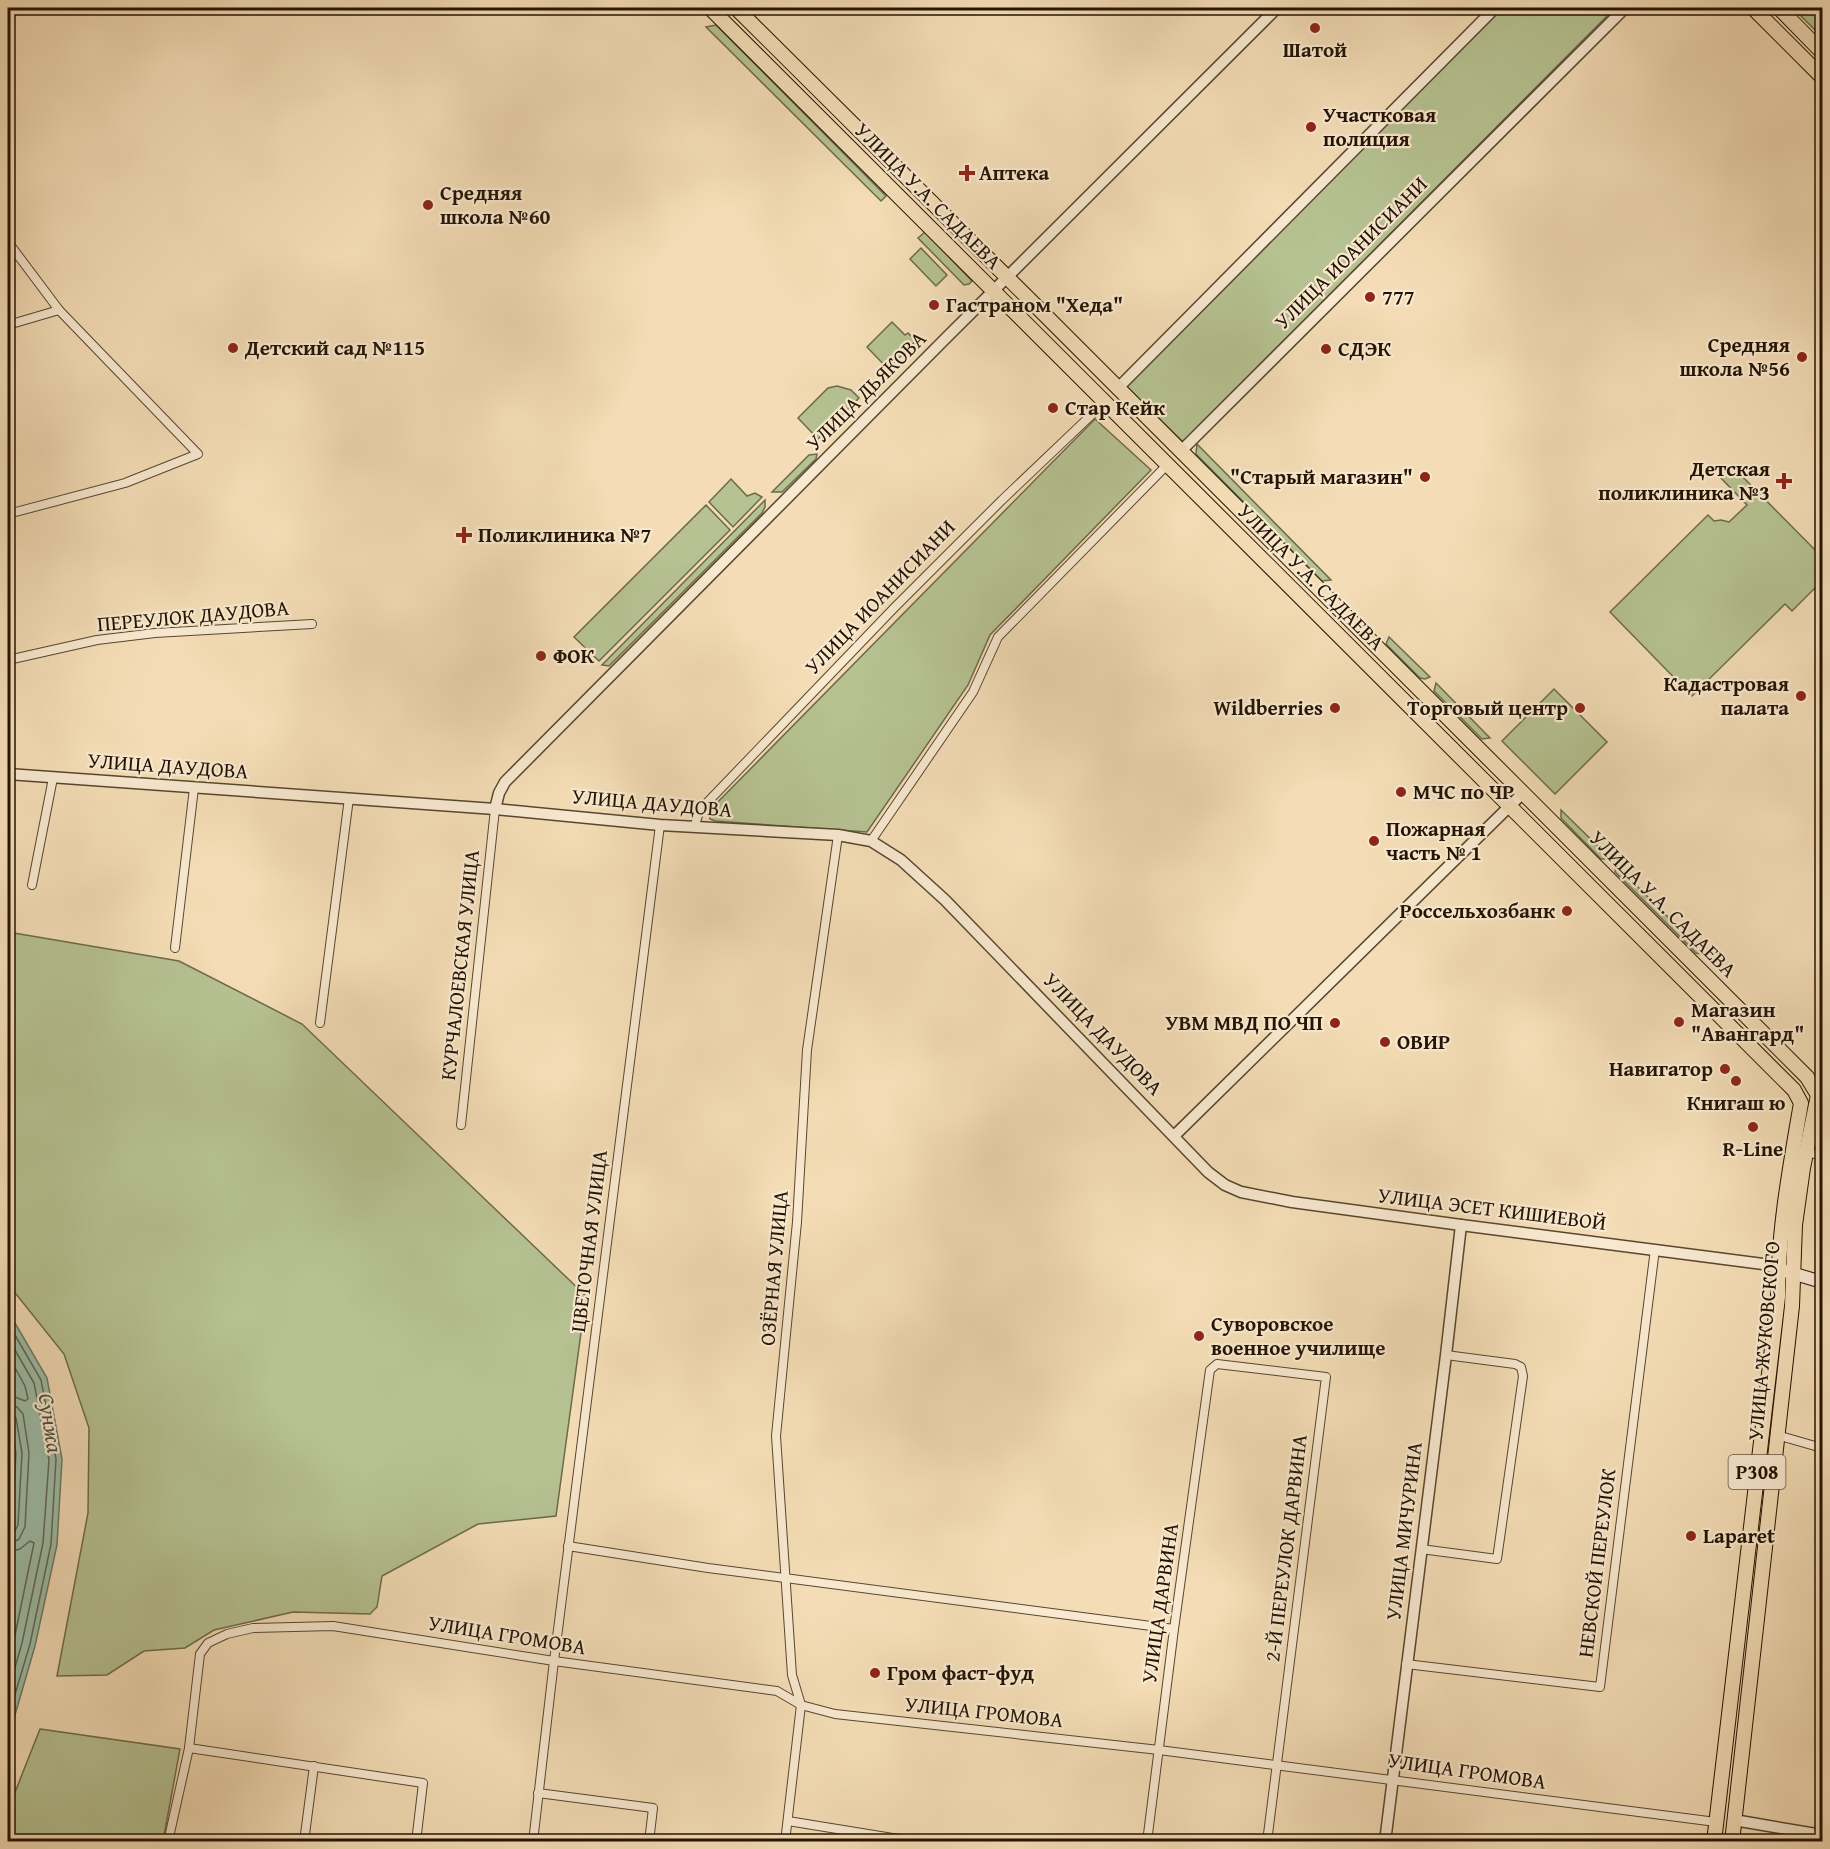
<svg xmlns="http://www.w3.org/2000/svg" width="1830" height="1849" viewBox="0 0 1830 1849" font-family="'Gentium Book Plus',serif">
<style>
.green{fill:#b6c292;stroke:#6d6a4a;stroke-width:1.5}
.water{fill:#9dbda8;stroke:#6d7965;stroke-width:1.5}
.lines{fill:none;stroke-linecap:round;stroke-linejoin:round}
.shore{stroke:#606854;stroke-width:1.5}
.minor-casing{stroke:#58462e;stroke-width:10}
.tertiary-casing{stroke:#58462e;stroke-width:13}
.secondary-casing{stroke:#241301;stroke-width:14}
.primary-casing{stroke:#241301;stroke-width:16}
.minor{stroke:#f8e9d0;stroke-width:8}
.tertiary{stroke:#f8e9d0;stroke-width:10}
.secondary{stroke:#f8e9d0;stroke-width:12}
.primary{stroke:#f4ddb6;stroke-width:14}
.poi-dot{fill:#8f2418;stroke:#f8e9d0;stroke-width:2}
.labels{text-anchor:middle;stroke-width:4.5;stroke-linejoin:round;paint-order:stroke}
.shield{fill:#f8e9d0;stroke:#64533f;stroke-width:1.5}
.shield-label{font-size:20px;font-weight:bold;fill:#241301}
.poi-label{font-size:21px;font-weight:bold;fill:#241301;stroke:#f8e9d0;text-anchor:start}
.street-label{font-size:21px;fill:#241301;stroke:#f8e9d0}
.water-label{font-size:22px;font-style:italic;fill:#4e4e3b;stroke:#f8e9d0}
</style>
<rect width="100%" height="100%" fill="#f4ddb6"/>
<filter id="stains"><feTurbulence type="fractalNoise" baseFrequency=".00333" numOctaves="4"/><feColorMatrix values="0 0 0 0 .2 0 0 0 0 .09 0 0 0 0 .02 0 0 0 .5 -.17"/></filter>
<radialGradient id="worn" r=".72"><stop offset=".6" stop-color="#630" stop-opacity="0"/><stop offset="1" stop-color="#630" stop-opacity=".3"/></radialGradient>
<!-- green -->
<g class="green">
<path d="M1502 8H1615L1183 442 1126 386Z"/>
<path d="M1793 8H1822V37Z"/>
<path d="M716 25 886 196 881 201 706 27Z"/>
<path d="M925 232 972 281 969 284 964 285 918 238Z"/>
<path d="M921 248 947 275 936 286 910 259Z"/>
<path d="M892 322 905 335 908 333 916 341 888 369 867 347Z"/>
<path d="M837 386 851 390 859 398 818 439 798 418 828 388Z"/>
<path d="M1095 419 1151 470 990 635 968 685 867 832 715 821 710 819 709 811Z"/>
<path d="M1197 444 1331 580 1322 581 1196 454Z"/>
<path d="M817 454 816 459 782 492H772L809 455Z"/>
<path d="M1731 465 1820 555 1822 553V581L1792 611 1785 604 1692 696 1610 612 1708 515 1714 521 1721 520 1729 522 1747 505 1719 476Z"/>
<path d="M731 479 747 496 755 493 762 497 733 527 709 502Z"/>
<path d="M765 500V507L762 513 609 666 602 665Z"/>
<path d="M706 505 730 530 599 661 574 637Z"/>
<path d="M1389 637 1430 677 1425 679 1420 678 1386 644Z"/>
<path d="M1436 683 1490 738 1482 739 1434 691Z"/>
<path d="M1554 689 1607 742 1555 794 1502 741Z"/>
<path d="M1561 810 1611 859H1601L1561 818Z"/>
<path d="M1616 865 1706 955 1696 953 1615 872Z"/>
<path d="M8 932 179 961 302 1024 586 1296 556 1516 478 1524 382 1576 377 1607 370 1614 293 1612 214 1630 185 1648 144 1651 107 1675 57 1676 88 1513 89 1428 64 1354 8 1284Z"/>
<path d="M40 1729 180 1749 163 1841H8V1810Z"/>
</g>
<!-- water -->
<path class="water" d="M8 1311 47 1378 62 1459 57 1545 35 1646 8 1739V1539L12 1524 16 1453 8 1402Z"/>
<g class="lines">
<!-- shore -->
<g class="shore">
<path d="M8 1323 41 1380 56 1459 51 1544 30 1644 8 1718"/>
<path d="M8 1338 34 1383 49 1460 43 1543 22 1643 8 1692"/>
<path d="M8 1355 25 1386 28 1399 25 1401 15 1397 8 1396"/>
<path d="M8 1405 17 1407 23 1414 29 1453 25 1527 19 1539 14 1542 8 1543"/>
<path d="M8 1413 13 1414 16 1418 22 1453 18 1525 14 1533 8 1535"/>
<path d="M8 1552 20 1549 30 1541 34 1543 14 1640 8 1661"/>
</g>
<!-- minor casing -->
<g class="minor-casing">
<g id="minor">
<path d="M8 242 59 310 198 454 125 483 8 514"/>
<path d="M8 325 59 310"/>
<path d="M8 660 97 640 155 633 312 624"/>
<path d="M694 827 700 810 894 608 1002 500 1105 402"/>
<path d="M871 841 973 692 998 637 1168 464"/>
<path d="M32 885 53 778"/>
<path d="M175 948 194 788"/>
<path d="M320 1023 349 798"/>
<path d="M461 1125 495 809"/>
<path d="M1807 1152 1822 1156"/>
<path d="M1777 1435 1822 1448"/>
<path d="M568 1546 708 1568 1174 1629"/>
<path d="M1421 1549 1497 1559 1523 1376 1521 1367 1515 1364 1446 1355"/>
<path d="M1406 1664 1600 1687 1655 1249"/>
<path d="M189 1748 423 1783 416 1842"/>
<path d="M538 1793 653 1808 649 1842"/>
<path d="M788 1821 917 1842"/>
<path d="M168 1842 189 1748 200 1654 208 1643 227 1634 253 1628 333 1626 554 1661 777 1691 801 1705 835 1714 1159 1750 1716 1822"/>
<path d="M304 1842 314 1766"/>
<path d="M533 1842 554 1661 660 825"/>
<path d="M785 1842 801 1705 792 1675 776 1436 797 1222 807 1050 838 835"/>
<path d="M1147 1842 1174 1629 1210 1370 1217 1364 1326 1377 1267 1842"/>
</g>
</g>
<!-- tertiary casing -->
<g class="tertiary-casing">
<g id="tertiary">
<path d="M1118 388 1495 8"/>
<path d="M1181 451 1625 8"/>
<path d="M8 774 495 809 660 825 838 835 871 841 901 860 945 900 1208 1172 1225 1185 1241 1192 1292 1202 1461 1225 1709 1257 1763 1264 1778 1269"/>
<path d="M495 809 499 793 505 782 945 339 1277 8"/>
<path d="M1174 1136 1523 793"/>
<path d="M1734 1820 1822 1835"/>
<path d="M1385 1842 1446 1355 1461 1225"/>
</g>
</g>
<!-- secondary casing -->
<g class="secondary-casing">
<path id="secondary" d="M1778 1269 1822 1282"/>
</g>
<!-- primary casing -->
<g class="primary-casing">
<g id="primary">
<path d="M710 8 1794 1090 1801 1103C1790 1167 1778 1232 1778 1297L1714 1842"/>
<path d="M736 8 1027 297 1807 1077 1818 1095 1803 1168 1795 1225 1792 1306 1732 1842"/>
<path d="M1753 8 1822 77"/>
<path d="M1779 8 1822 52"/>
</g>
</g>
<!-- minor -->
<use href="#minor" class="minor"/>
<!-- tertiary -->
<use href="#tertiary" class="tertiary"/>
<!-- secondary -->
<use href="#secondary" class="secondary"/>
<!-- primary -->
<use href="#primary" class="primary"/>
</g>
<!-- markers -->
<g class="poi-dot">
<circle cx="1315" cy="28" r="6"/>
<circle cx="1311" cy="127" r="6"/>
<path d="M964 164h6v6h6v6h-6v6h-6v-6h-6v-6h6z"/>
<circle cx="428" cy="205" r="6"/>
<circle cx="1370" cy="297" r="6"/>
<circle cx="934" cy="305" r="6"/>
<circle cx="233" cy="348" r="6"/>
<circle cx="1326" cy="349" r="6"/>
<circle cx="1802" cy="357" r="6"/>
<circle cx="1053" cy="408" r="6"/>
<circle cx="1425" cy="477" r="6"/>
<path d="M1781 472h6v6h6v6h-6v6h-6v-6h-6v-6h6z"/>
<path d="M461 526h6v6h6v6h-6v6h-6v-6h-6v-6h6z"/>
<circle cx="541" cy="656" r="6"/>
<circle cx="1801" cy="696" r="6"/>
<circle cx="1335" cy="708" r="6"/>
<circle cx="1580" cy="708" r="6"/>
<circle cx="1401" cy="792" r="6"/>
<circle cx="1374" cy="841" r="6"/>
<circle cx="1567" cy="911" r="6"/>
<circle cx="1679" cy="1022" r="6"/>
<circle cx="1335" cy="1023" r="6"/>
<circle cx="1385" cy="1042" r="6"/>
<circle cx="1725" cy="1069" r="6"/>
<circle cx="1736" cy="1081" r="6"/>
<circle cx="1753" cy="1127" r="6"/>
<circle cx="1199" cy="1336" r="6"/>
<circle cx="1691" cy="1536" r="6"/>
<circle cx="875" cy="1673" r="6"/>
</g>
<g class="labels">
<!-- shield labels -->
<rect class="shield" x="1728.5" y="1455" width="57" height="34" rx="4.5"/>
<g class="shield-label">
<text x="1757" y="1479">P308</text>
</g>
<!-- poi labels -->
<g class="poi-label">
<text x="1315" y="57" text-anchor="middle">Шатой</text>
<text x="1323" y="122">Участковая<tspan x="1323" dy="24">полиция</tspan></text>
<text x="979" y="180">Аптека</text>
<text x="440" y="200">Средняя<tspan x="440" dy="24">школа №60</tspan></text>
<text x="1382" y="304">777</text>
<text x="946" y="312">Гастраном "Хеда"</text>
<text x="1790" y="352" text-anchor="end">Средняя<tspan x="1790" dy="24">школа №56</tspan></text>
<text x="245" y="355">Детский сад №115</text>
<text x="1338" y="356">СДЭК</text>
<text x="1065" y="415">Стар Кейк</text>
<text x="1770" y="476" text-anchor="end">Детская<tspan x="1770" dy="24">поликлиника №3</tspan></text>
<text x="1413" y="484" text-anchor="end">"Старый магазин"</text>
<text x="478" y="542">Поликлиника №7</text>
<text x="553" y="663">ФОК</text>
<text x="1789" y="691" text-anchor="end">Кадастровая<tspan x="1789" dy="24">палата</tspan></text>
<text x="1323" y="715" text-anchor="end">Wildberries</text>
<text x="1568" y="715" text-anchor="end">Торговый центр</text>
<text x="1413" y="799">МЧС по ЧР</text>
<text x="1386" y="836">Пожарная<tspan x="1386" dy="24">часть № 1</tspan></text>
<text x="1555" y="918" text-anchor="end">Россельхозбанк</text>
<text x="1691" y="1017">Магазин<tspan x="1691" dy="24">"Авангард"</tspan></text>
<text x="1323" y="1030" text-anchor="end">УВМ МВД ПО ЧП</text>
<text x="1397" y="1049">ОВИР</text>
<text x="1713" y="1076" text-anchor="end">Навигатор</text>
<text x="1736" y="1110" text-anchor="middle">Книгаш ю</text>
<text x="1753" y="1156" text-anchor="middle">R-Line</text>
<text x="1211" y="1331">Суворовское<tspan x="1211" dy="24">военное училище</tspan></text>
<text x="1703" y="1543">Laparet</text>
<text x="887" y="1680">Гром фаст-фуд</text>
</g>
<!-- street labels -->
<g class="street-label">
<text transform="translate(928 196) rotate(45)" y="7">УЛИЦА У.А. САДАЕВА</text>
<text transform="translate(1351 253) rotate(-45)" y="7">УЛИЦА ИОАНИСИАНИ</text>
<text transform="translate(866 391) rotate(-45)" y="7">УЛИЦА ДЬЯКОВА</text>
<text transform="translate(1311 577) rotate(45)" y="7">УЛИЦА У.А. САДАЕВА</text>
<text transform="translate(880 597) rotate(-46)" y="7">УЛИЦА ИОАНИСИАНИ</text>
<text transform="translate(193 616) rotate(-5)" y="7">ПЕРЕУЛОК ДАУДОВА</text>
<text transform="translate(168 766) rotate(4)" y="7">УЛИЦА ДАУДОВА</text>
<text transform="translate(652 803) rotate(5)" y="7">УЛИЦА ДАУДОВА</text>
<text transform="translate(1663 904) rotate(45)" y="7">УЛИЦА У.А. САДАЕВА</text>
<text transform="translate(460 965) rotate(-84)" y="7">КУРЧАЛОЕВСКАЯ УЛИЦА</text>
<text transform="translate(1103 1034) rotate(46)" y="7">УЛИЦА ДАУДОВА</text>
<text transform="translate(1492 1209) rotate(7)" y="7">УЛИЦА ЭСЕТ КИШИЕВОЙ</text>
<text transform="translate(589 1241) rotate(-83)" y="7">ЦВЕТОЧНАЯ УЛИЦА</text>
<text transform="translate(774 1268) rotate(-85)" y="7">ОЗЁРНАЯ УЛИЦА</text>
<text transform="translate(1764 1341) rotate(-85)" y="7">УЛИЦА ЖУКОВСКОГО</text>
<text transform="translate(1404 1531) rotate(-83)" y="7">УЛИЦА МИЧУРИНА</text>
<text transform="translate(1286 1548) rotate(-83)" y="7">2-Й ПЕРЕУЛОК ДАРВИНА</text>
<text transform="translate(1597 1563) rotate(-83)" y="7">НЕВСКОЙ ПЕРЕУЛОК</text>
<text transform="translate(1160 1603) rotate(-82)" y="7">УЛИЦА ДАРВИНА</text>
<text transform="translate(507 1635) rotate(9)" y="7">УЛИЦА ГРОМОВА</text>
<text transform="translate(984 1712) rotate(6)" y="7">УЛИЦА ГРОМОВА</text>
<text transform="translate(1467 1771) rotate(8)" y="7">УЛИЦА ГРОМОВА</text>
</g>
<!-- water labels -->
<g class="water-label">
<text transform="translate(51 1423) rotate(81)" y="8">Сунжа</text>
</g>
</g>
<!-- margin -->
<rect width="1830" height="1849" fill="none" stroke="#f4ddb6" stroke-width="30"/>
<rect x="9" y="9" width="1812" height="1831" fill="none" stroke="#241301" stroke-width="3"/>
<rect x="15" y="15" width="1800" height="1819" fill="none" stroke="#241301" stroke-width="1.5"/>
<rect width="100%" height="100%" filter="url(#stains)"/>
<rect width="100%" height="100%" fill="url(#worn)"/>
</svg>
